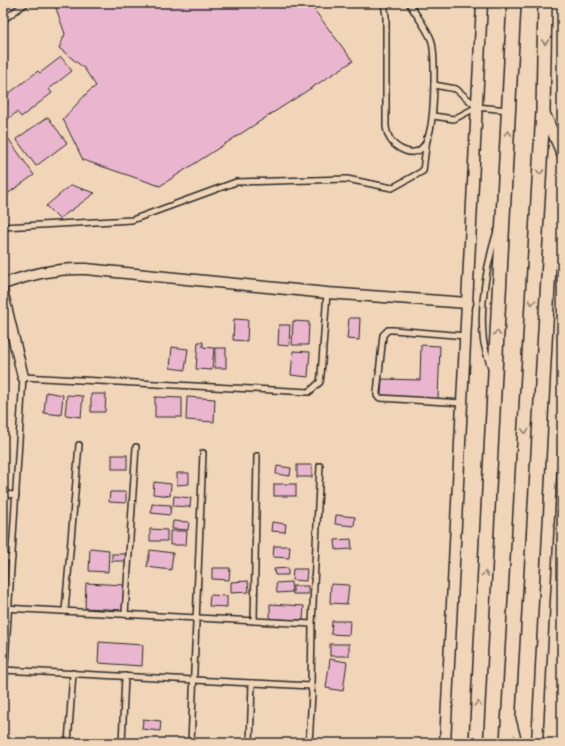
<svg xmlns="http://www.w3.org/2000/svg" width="565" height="746" viewBox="0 0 565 746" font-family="'Playpen Sans',sans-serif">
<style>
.building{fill:#eab5cf;stroke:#2b2b2b}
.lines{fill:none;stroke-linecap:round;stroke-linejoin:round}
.service-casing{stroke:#2b2b2b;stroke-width:8}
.minor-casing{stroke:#2b2b2b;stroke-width:13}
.tertiary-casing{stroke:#2b2b2b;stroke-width:16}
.service{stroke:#f1d5b8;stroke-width:5}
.minor{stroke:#f1d5b8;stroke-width:10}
.tertiary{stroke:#f1d5b8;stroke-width:13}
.oneway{stroke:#8e8072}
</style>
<rect width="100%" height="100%" fill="#f1d5b8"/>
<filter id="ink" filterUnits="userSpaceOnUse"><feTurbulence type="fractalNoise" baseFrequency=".025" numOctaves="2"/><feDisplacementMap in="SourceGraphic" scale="8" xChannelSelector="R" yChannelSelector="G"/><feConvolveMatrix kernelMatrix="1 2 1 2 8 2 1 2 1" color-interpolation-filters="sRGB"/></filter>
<g filter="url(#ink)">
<!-- building -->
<g class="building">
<path d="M62 3H309L353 61 160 186 83 160 63 119 88 92 96 86 84 68 59 48 65 34 56 8Z"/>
<path d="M61 57 72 71 49 89 52 93 21 117 17 112 3 123V98L38 71 40 73Z"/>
<path d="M48 117 67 143 36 166 16 139Z"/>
<path d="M3 131 34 175 3 197Z"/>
<path d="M71 185 95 193 59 219 46 206Z"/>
<path d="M349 318H360L359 340 347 339Z"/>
<path d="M234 319 248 320 247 341 233 340Z"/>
<path d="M293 321 309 322 308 345H292Z"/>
<path d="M279 325H290L289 346 278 345Z"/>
<path d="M198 342H203V347L214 348 212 370 196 369Z"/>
<path d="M421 345 440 346 438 399 381 395 382 379 420 380Z"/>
<path d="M172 347 188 349 185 370 170 368Z"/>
<rect x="215" y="348" width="11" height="20"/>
<path d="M293 351 310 352 308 377 291 375Z"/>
<path d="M46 392 63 395 61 415 44 413Z"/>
<path d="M91 394H106L105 412H91Z"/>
<path d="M67 395 83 396 81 417 65 415Z"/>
<path d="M155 397 182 398V417H155Z"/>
<path d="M187 397 215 399 214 422 186 420Z"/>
<rect x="112" y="455" width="15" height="14"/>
<rect x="297" y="465" width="15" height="12"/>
<path d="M277 466 291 468 290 476 276 474Z"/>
<path d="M177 473H189V484L177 485Z"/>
<path d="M154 482 171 484 170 496 153 494Z"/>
<rect x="274" y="484" width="22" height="12"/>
<path d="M110 492H126V503L109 502Z"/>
<path d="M174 496 191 498 190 507 173 506Z"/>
<path d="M152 504 171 505 170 515 151 513Z"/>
<path d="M336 515 355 517 354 526 335 524Z"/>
<path d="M173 521 189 522 188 530 172 529Z"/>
<path d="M272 522 286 524 285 532 271 531Z"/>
<path d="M150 529 167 530V541H150Z"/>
<path d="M170 531H187L186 545H170Z"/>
<path d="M351 539 352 549 336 550 335 540Z"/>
<path d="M274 546H290L289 558 273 557Z"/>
<path d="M90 548 109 550 108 572 89 571Z"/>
<path d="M150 550 173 553 171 570 147 567Z"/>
<rect x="112" y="554" width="15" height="7"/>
<path d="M212 568H230L229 580 212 579Z"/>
<path d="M288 568V575H275L274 569Z"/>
<path d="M293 569H307L306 581 292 580Z"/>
<path d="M248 581 249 592 231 593V582Z"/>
<path d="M291 582 292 592 277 593 276 583Z"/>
<path d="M86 583 125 585 124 610 85 608Z"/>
<path d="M331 584 349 585 347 604 330 603Z"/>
<rect x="293" y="586" width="15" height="8"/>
<path d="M210 595 227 596V607L209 606Z"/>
<path d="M270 604 304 606 303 620 270 619Z"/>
<path d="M332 621H350L349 635 331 634Z"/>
<path d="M99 642 143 645 142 666 98 663Z"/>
<rect x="330" y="644" width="19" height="12"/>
<path d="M330 659 347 662 343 691 326 688Z"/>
<path d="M143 719 161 721 160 731 142 729Z"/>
</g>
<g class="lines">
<!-- service casing -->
<g class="service-casing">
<g id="service">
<path d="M384 3 386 16V127C388 138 392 145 403 150 435 165 433 103 434 85 434 74 435 50 431 39 426 27 416 15 409 3"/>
<path d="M3 20 26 3"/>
<path d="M434 85 456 89 476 106"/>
<path d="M433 116 454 119 477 107 508 110"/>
<path d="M3 227 132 220 236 182 347 179 392 188 423 171 427 138"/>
<path d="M491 368C488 357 483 346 483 335 480 300 487 264 497 231"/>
<path d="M463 403 380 398 377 396V393L383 335 388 330H393L466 336"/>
<path d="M3 494 16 495"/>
<path d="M3 558H12"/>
<path d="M3 608 312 624"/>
<path d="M65 611 79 445"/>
<path d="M125 614 136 447"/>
<path d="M254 621 257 456"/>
<path d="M3 670 311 686"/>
<path d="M3 697 23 377 309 392 320 382 321 375 327 293"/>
<path d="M513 720 519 743"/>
<path d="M68 743 73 673"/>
<path d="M122 743 125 676"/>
<path d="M191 743 203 453"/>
<path d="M250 743 252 683"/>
<path d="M309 743 312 694 311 686 312 624 320 466"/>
</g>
</g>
<!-- minor casing -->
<g class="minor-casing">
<g id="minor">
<path d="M544 112 562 154"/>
<path d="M3 284C32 274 55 268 86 269L327 293 468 303"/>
<path d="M3 294 23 377"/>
<path d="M445 743 482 3"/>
<path d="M537 743 562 267"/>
</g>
</g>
<!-- tertiary casing -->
<g class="tertiary-casing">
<g id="tertiary">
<path d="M476 743 514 3"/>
<path d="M507 743 543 111 545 3"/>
</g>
</g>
<!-- service -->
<use href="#service" class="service"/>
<!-- minor -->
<use href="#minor" class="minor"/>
<!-- tertiary -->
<use href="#tertiary" class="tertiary"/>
</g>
<!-- one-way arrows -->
<defs><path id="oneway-chevron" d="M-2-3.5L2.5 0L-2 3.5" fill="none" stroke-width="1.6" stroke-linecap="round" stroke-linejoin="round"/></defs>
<g class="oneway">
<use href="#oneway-chevron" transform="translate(545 42) rotate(91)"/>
<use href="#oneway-chevron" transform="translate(508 133) rotate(-87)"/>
<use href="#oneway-chevron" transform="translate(540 172) rotate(93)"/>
<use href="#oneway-chevron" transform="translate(532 302) rotate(93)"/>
<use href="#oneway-chevron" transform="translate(497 333) rotate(-87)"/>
<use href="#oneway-chevron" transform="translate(525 431) rotate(93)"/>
<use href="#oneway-chevron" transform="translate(485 574) rotate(-87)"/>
<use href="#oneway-chevron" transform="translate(478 704) rotate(-87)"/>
</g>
</g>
<!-- margin -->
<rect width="565" height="746" fill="none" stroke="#f1d5b8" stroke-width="16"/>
<rect x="8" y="8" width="549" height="730" fill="none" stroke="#2b2b2b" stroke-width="1.5" filter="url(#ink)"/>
</svg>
